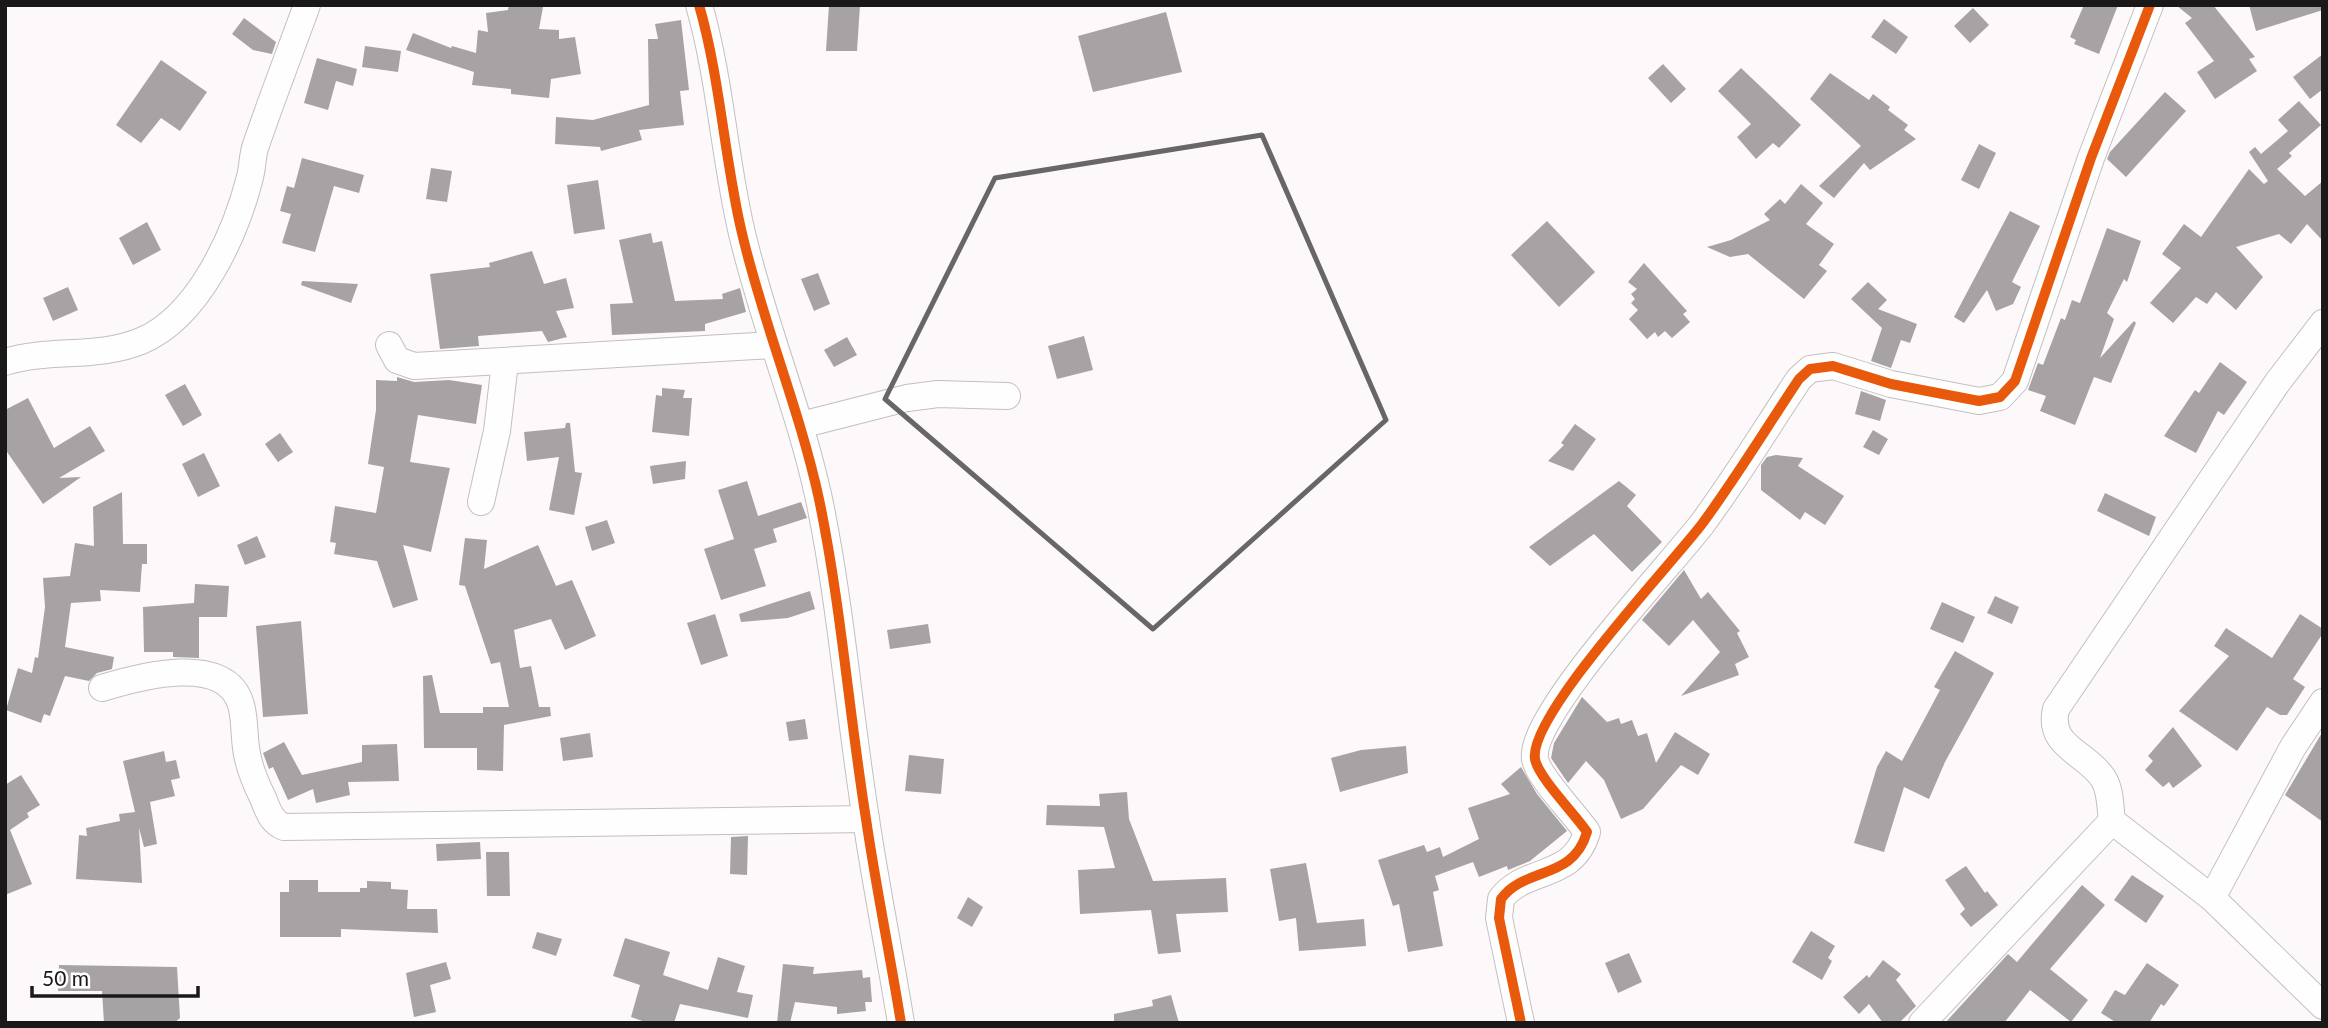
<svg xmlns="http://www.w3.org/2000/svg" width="2328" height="1028" viewBox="0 0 2328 1028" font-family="Lato,sans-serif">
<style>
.building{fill:#a7a3a4}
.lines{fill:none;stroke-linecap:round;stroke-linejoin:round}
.street-casing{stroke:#c3bfc0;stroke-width:28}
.street{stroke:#fffefe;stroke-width:26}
.cycleway-casing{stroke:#fff;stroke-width:15}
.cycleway{stroke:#e8590c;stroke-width:10}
.marked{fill:none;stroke:#696667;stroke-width:5;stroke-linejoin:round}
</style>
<rect width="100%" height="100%" fill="#fdf8f9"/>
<!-- building -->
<g class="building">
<path d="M509 5 543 7 539 29 559 30V39L575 37 581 74 551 79 549 98 511 94V89L472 85 474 72 406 50 413 33 451 48 452 46 476 53 478 30 488 32 486 13 508 10Z"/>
<path d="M829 5H860L857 51H826Z"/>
<path d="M2084 5H2118L2099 54 2074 44 2076 40 2070 37Z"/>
<path d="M2176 5H2213L2255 57 2249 59 2257 71 2215 99 2197 72 2214 61 2185 23 2192 18Z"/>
<path d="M2249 5H2323V10L2256 31Z"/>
<path d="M1973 8 1989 25 1970 43 1954 26Z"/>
<path d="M1166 12 1182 72 1093 92 1078 36Z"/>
<path d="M244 18 276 42 272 54 253 50 232 34Z"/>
<path d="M1884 19 1908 37 1896 54 1871 37Z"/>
<path d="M681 20 689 90 680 91 684 125 639 130 642 140 601 151 600 147 555 144 556 117 593 120 649 105 648 39H658L655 24Z"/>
<path d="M365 46 401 51 398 72 362 67Z"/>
<path d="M2323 54V89L2310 99 2293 77Z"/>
<path d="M317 58 357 69 353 86 336 81 328 110 304 103Z"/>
<path d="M161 60 207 92 180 131 161 118 141 143 116 125Z"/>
<path d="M1663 64 1686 89 1671 103 1648 78Z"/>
<path d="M1741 68 1801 125 1779 148 1773 143 1756 159 1737 137 1751 124 1718 91Z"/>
<path d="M1830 73 1869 100 1873 94 1890 107 1888 110 1908 125 1904 130 1916 139 1870 170 1864 163 1834 198 1819 186 1861 146 1810 99Z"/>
<path d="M2165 92 2186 111 2126 177 2107 159 2110 152Z"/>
<path d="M2299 101 2321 125 2289 153 2292 156 2277 169 2305 196 2323 181V241L2307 224 2291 244 2279 234 2236 247 2263 277 2236 310 2216 292 2207 304 2196 297 2173 323 2150 303 2181 268 2162 254 2184 224 2201 237 2249 169 2264 184 2268 181 2249 152 2255 147 2261 154 2288 131 2278 120Z"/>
<path d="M1979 144 1996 153 1979 189 1961 180Z"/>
<path d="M302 158 364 175 359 193 334 186 315 252 282 243 291 214 280 211 287 186 294 188Z"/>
<path d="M431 168 452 171 447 202 426 199Z"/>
<path d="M598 180 605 229 574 234 567 185Z"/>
<path d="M1801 184 1823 203 1806 224 1834 244 1819 265 1827 271 1804 299 1748 254 1730 257 1707 247 1731 240 1770 220 1764 214 1780 199 1785 204Z"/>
<path d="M2010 211 2040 226 2012 282 2021 287 2013 304 1996 311 1987 290 1964 323 1954 317Z"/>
<path d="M1547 221 1595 272 1559 307 1511 255Z"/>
<path d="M147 222 161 250 133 265 119 238Z"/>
<path d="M2107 228 2141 241 2127 282 2124 279 2107 313 2114 319 2100 358 2134 321 2136 323 2111 383 2094 377 2075 425 2040 411 2046 396 2028 390 2038 363 2043 365 2061 318 2065 320 2072 300 2080 303Z"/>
<path d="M651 233 653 243 662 241 675 301 723 299 722 294 740 288 746 312 705 324V331L612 335 610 304 633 303 619 240Z"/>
<path d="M532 251 544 284 566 278 574 308 556 311 567 337 548 342 542 331 478 336 479 346 440 349 430 274 490 267 489 263Z"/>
<path d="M1644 263 1687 311 1683 314 1690 322 1672 338 1665 331 1658 337 1655 332 1647 339 1629 319 1638 310 1631 303 1635 299 1631 294 1637 289 1628 282Z"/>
<path d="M818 273 830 304 814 311 801 279Z"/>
<path d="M302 281 358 284 351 303 301 285Z"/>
<path d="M1868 282 1887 300 1878 309 1917 324 1910 343 1901 340 1891 368 1871 361 1882 328 1851 299Z"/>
<path d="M68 287 78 310 53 321 43 298Z"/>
<path d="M1084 336 1093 370 1057 379 1048 346Z"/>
<path d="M847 337 857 355 834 367 824 350Z"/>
<path d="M2220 362 2247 382 2224 415 2218 411 2196 453 2164 436 2195 390 2199 393Z"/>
<path d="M397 377 414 382 449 380 482 385 476 424 418 415 410 462 450 468 431 552 403 545 418 600 393 608 377 561 334 554 336 543 330 542 335 506 376 513 384 467 368 464 376 410V380L397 381Z"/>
<path d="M185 384 202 415 183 426 165 395Z"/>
<path d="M662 388 685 390 683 398H692L689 436 652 432 656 395 662 396Z"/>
<path d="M1861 391 1886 400 1880 421 1855 414Z"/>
<path d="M28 398 54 448 90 426 105 451 59 478 81 477 43 504 5 449V410Z"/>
<path d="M566 423H570L575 472 582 473 574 515 549 510 559 457 527 461 524 432 565 428Z"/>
<path d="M1575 424 1596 439 1573 471 1548 461 1564 445 1561 443Z"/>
<path d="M1873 430 1888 439 1879 455 1863 447Z"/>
<path d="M280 433 293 452 278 462 265 444Z"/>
<path d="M204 453 220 486 198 497 182 464Z"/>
<path d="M1776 455 1803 458 1798 466 1844 496 1825 525 1805 512 1800 520 1761 490V465L1767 457Z"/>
<path d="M686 461 685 479 653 484 650 466Z"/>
<path d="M747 481 758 516 801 502 807 518 773 529 777 542 754 549 766 586 721 600 704 549 734 539 718 490Z"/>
<path d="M1619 481 1636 495 1627 506 1662 542 1632 572 1594 534 1550 566 1529 547Z"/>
<path d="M122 492 123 544H147V564H142L140 592 100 590 101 601 71 603 65 647 114 657 112 669 97 673 89 681 65 676 50 716 44 714 41 723 6 710 18 668 32 673 35 657 38 658 45 607 43 578 70 576 75 543 94 546 93 507Z"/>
<path d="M2105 493 2156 517 2149 536 2097 511Z"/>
<path d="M607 520 615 543 592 551 585 527Z"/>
<path d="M257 536 266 557 245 565 237 545Z"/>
<path d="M465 538 487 540 484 569 538 545 556 586 572 580 596 636 565 650 551 619 514 630 520 668 531 666 539 707H550L551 716 504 725 503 771 477 770V748H424L423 676 432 675 440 713H483V707H509L500 662 491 664 465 586 459 585Z"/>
<path d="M1684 570 1701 599 1708 592 1740 631 1737 633 1749 657 1735 664 1739 675 1681 696 1720 652 1693 620 1669 646 1642 620Z"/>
<path d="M195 584 229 586 227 617H199V658L173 657V652H144L143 607 194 603Z"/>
<path d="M810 591 815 609 788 618 741 622 739 614Z"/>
<path d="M1995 596 2019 607 2012 624 1987 613Z"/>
<path d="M1942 602 1975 617 1963 643 1930 629Z"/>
<path d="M715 614 728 656 701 665 687 623Z"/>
<path d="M2300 614 2323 629V633L2293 679 2305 687 2287 715H2280L2267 707 2237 751 2179 711 2229 656 2214 646 2226 628 2272 658Z"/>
<path d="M301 621 308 714 263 717 256 626Z"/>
<path d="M928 624 931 643 890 649 887 630Z"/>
<path d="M1955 651 1994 673 1945 762 1929 799 1904 787 1884 852 1854 843 1877 767 1886 751 1902 761 1940 690 1934 687Z"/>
<path d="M1582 697 1607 722 1619 718 1621 724 1632 720 1638 736 1647 733 1656 763 1675 732 1710 754 1698 775 1681 765 1643 809 1621 819 1604 780 1586 761 1568 783 1551 758 1554 743Z"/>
<path d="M805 719 808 739 789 741 786 722Z"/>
<path d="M2173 727 2202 766 2173 788 2169 782 2163 787 2145 770 2153 761 2148 756Z"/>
<path d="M2323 731V822L2285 795Z"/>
<path d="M590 733 593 757 563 761 560 738Z"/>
<path d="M284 742 302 775 362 762V745L397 744 399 781 348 782 350 795 316 803 313 789 288 800 273 767 269 769 263 753Z"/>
<path d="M1406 746 1408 773 1340 792 1331 758 1361 750Z"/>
<path d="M164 751 166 762 176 760 180 778 171 780 175 796 150 802 157 844 144 847 139 828 142 883 76 879 79 835 87 836 86 828 120 821 119 814 135 812 123 761Z"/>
<path d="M909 755 944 759 941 794 905 791Z"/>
<path d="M1521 767 1537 794 1567 831 1530 861 1508 870 1507 866 1479 877 1473 862 1435 876 1439 890 1433 892 1443 946 1408 952 1399 904 1393 906 1378 860 1424 845 1427 852 1440 847 1443 857 1479 839 1468 808 1510 794 1501 784Z"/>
<path d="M21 775 40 805 27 813 29 817 10 830 32 884 5 895V785Z"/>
<path d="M1127 792 1129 819 1153 881 1226 878 1228 912 1176 914 1181 952 1158 954 1151 910 1080 914 1078 870 1115 868 1104 827 1046 825 1047 805 1100 806 1099 794Z"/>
<path d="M748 836 747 875 730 874 731 837Z"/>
<path d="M480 842 481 859 437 861 436 844Z"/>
<path d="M486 852H509L510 896H487Z"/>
<path d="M1306 863 1317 923 1364 919 1366 946 1299 951 1296 918 1279 921 1270 869Z"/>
<path d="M1966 866 1985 893 1987 891 1998 905 1971 927 1960 914 1965 909 1945 880Z"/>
<path d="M2132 875 2164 896 2146 923 2114 900Z"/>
<path d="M289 880H318V892H360V888H367V881L391 882V889L408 890 407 909H437L438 933 341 929V937H280V892H289Z"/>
<path d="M2082 885 2105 905 2050 969 2088 1000 2071 1022 2030 990 2004 1023H1945L2008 954 2017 962Z"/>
<path d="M968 897 983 907 972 927 957 918Z"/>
<path d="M1811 931 1835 946 1828 958 1832 961 1822 980 1792 962Z"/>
<path d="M537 932 562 939 556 956 532 948Z"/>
<path d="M625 938 670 952 663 975 708 990 718 957 745 966 737 992 753 995 748 1018 680 1004 674 1023H648L631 1017 640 985 613 976Z"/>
<path d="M1629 953 1642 982 1618 993 1605 963Z"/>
<path d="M1883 960 1901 974 1896 980 1916 1006 1899 1023H1883L1869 1004 1859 1014 1843 997 1867 975 1869 978Z"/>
<path d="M446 962 451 979 430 985 436 1012 414 1017 406 973Z"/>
<path d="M2147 963 2179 985 2164 1006 2161 1004 2149 1023H2117L2101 1013 2115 990 2125 995Z"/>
<path d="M783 964 814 967 813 974 862 970 863 978 870 977 872 1002H865L866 1011 837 1014V1007L795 1002 790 1023H777Z"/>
<path d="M59 965 177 967 180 1018 174 1023H104L102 991H58Z"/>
<path d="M1171 995 1179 1023H1114V1014L1153 1006 1152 1000Z"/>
</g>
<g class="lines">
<!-- street casing -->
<g class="street-casing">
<g id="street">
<path d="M699 5C720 78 724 155 741 229 762 321 799 407 819 499 841 605 849 713 866 819 876 887 890 955 901 1023"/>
<path d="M389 345 397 360 414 366 774 345"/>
<path d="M5 362C50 348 97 359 141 341 199 317 236 233 250 177 253 166 252 155 256 145 272 98 290 52 307 5"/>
<path d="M801 425 907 398 938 394 1007 396"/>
<path d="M481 502 497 431 505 362"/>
<path d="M102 688C138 677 227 652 241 705 245 719 244 734 246 748 248 765 255 782 263 798 268 810 271 822 284 827L866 819"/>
<path d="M2112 821 2212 898 2323 1006"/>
<path d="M2212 898 2293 747 2323 702"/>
<path d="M1521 1023 1499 918 1501 899C1525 866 1573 881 1587 832 1575 814 1538 777 1535 759 1528 716 1670 566 1702 524 1736 478 1767 427 1799 379L1810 369 1833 366 1891 384 1979 401 2000 397 2015 381 2091 158 2150 5"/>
<path d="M1922 1023 2112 821C2110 807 2111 790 2103 778 2086 752 2047 747 2056 709L2277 383 2323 323"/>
</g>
</g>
<!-- street -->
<use href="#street" class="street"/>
<!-- cycleway casing -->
<g class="cycleway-casing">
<g id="cycleway">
<path d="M699 5C720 78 724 155 741 229 762 321 799 407 819 499 841 605 849 713 866 819 876 887 890 955 901 1023"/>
<path d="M1521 1023 1499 918 1501 899C1525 866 1573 881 1587 832 1575 814 1538 777 1535 759 1528 716 1670 566 1702 524 1736 478 1767 427 1799 379L1810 369 1833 366 1891 384 1979 401 2000 397 2015 381 2091 158 2150 5"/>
</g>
</g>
<!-- cycleway -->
<use href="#cycleway" class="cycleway"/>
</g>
<!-- marked area -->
<path class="marked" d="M1262 135 1386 420 1153 629 885 399 995 178Z"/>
<!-- border -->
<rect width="2328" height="1028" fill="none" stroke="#1a1818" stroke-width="14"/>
<!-- scale -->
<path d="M32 986v10h166v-10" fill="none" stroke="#1a1818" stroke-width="3.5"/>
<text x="42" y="986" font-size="21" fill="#1a1818" stroke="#ffffff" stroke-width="5" paint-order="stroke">50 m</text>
</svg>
